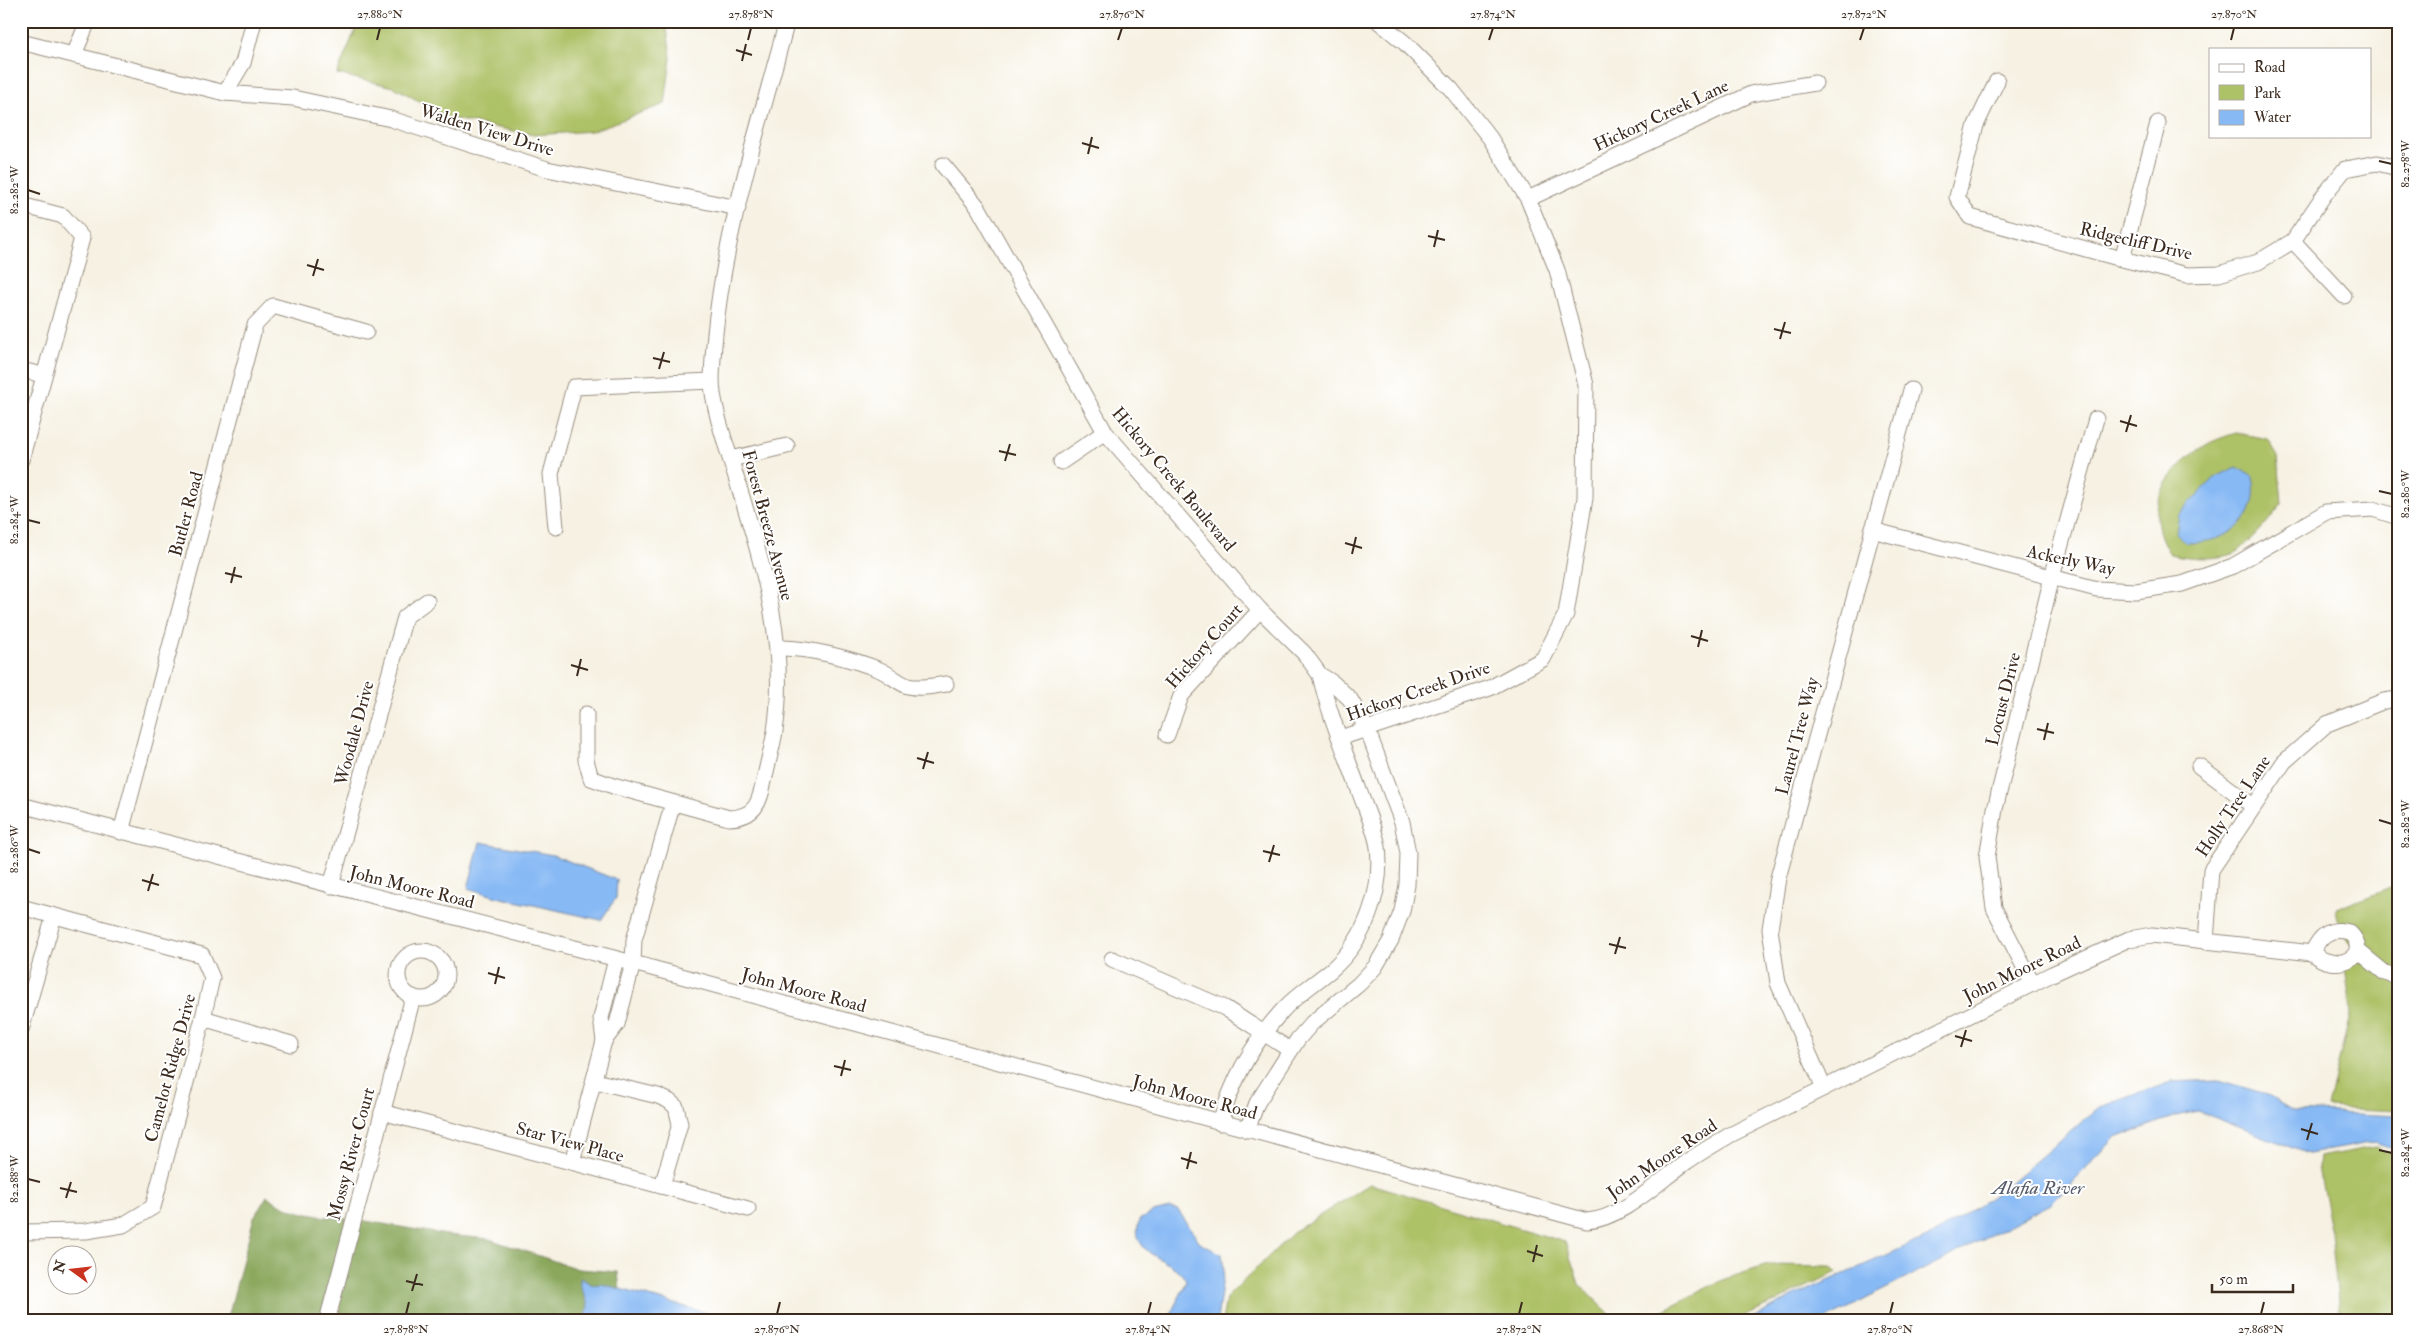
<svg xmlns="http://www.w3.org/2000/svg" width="2419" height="1342" viewBox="0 0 2419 1342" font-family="'IM FELL Double Pica',serif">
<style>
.green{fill:#adc166;stroke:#747642}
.forest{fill:#8aa75b;stroke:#62683c}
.water{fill:#87b9f4;stroke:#617289}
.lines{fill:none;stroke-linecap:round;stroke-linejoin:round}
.minor-casing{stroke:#988e80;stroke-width:17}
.minor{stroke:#fff;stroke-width:15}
.ticks{fill:none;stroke:#3b2a1e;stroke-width:2}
.labels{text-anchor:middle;stroke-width:4;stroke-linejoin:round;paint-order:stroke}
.street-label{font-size:18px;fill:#3b2a1e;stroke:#fff}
.water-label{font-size:19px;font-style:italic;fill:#565c69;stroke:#fff}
.neatline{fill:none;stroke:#3b2a1e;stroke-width:2}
.ticks-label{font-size:12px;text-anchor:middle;fill:#3b2a1e}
</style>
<rect width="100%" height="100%" fill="#fff"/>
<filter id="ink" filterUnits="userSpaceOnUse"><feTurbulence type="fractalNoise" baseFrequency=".02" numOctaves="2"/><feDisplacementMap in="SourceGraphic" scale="10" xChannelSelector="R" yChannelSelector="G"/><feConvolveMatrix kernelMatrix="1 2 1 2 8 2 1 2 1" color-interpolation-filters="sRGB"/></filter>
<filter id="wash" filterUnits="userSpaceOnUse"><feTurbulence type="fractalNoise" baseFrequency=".0096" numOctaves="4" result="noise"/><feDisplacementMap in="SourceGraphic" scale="20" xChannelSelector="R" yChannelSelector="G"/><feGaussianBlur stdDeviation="1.12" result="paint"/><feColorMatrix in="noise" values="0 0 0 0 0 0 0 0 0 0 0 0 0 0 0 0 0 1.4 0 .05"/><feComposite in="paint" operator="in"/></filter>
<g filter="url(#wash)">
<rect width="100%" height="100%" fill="#f6f1e2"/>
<!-- green -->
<g class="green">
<path d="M359 21H666L671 58 665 104 592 131 534 135 449 118 394 87 337 74Z"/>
<path d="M2236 433 2268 439 2278 456 2282 504C2272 517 2250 544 2236 552 2221 561 2187 558 2170 554 2142 512 2162 475 2200 449 2210 441 2224 437 2236 433Z"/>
<path d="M2398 875V1111L2328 1108 2351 1010 2345 968 2359 959 2339 924 2336 909 2393 887Z"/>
<path d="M2375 1147 2398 1156V1321H2340L2330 1223 2318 1167 2319 1157Z"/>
<path d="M1370 1184 1565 1242 1579 1284 1617 1321H1222L1226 1298 1295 1231Z"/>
<path d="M1768 1265 1831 1266 1837 1272 1736 1321H1642L1722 1280Z"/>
</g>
<!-- forest -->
<g class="forest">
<path d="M267 1196C292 1214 316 1216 347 1219L320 1321H227L254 1217Z"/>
<path d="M360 1220 447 1235 489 1239 578 1269 618 1272 623 1321H333Z"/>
</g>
<!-- water -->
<g class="water">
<path d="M2237 467 2253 477C2262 521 2227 543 2187 543L2176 533 2179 515 2197 495 2217 476Z"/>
<path d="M480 842 553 855 617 880 616 898 601 920 497 897 468 888Z"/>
<path d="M2218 1080 2263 1093 2293 1111 2398 1116V1150L2375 1142 2308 1154 2198 1111 2176 1116 2115 1138 2051 1204 1823 1321H1747L1790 1298 1936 1233 2004 1188 2098 1108 2171 1082Z"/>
<path d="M1170 1208 1178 1210 1201 1244 1222 1254 1224 1270 1217 1321H1170C1171 1306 1183 1295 1186 1281 1177 1261 1148 1260 1139 1240 1136 1234 1138 1226 1139 1220L1153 1212Z"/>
<path d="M580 1278 593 1285 602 1284 708 1313 711 1315 710 1321H585L588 1305 580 1284Z"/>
</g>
</g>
<g filter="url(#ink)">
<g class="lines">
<!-- minor casing -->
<g class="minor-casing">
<g id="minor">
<path d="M21 42 225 93 293 98 391 119 547 169 738 208"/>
<path d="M74 55 88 21"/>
<path d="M1997 81 1976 125 1957 197 1970 217 2122 259 2187 275 2219 274 2258 262 2293 241 2324 195 2345 169 2377 163 2398 168"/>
<path d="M225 93 243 63 254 21"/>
<path d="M943 165 978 207 1105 432 1260 610 1304 653 1320 675 1333 683 1350 699 1367 729 1402 822 1408 853 1407 885 1402 911 1391 940 1375 967 1359 984 1312 1023 1298 1039 1257 1103 1247 1130"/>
<path d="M1528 199 1751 94 1815 83"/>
<path d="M21 205 63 216 82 238 21 460"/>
<path d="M2293 241 2344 296"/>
<path d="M2122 259 2158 123"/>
<path d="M21 370 43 375"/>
<path d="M731 459 787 446"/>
<path d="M1061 462 1105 432"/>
<path d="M556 527 551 474 574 387 712 381"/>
<path d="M1872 530 2097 589 2136 591 2182 584 2233 566 2326 512 2373 509 2398 517"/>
<path d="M778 648C807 647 853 659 880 670 890 674 898 683 908 686 920 689 934 686 946 684"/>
<path d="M586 714V760L591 778 613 786 729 818C760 817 760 797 766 772 769 758 773 744 775 731 788 644 763 566 738 484 730 456 711 405 712 378 716 256 756 138 787 21"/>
<path d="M1167 735 1181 696 1260 610"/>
<path d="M1340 738 1490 688 1543 659 1566 614 1585 498 1586 385 1557 270 1528 199 1490 138 1451 89 1405 43 1378 21"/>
<path d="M2199 766 2253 806"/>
<path d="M21 805 633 963 1587 1221C1621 1219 1657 1183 1685 1163 1699 1153 1715 1144 1730 1135L2052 974 2129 939 2152 935 2312 953C2337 975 2374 955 2349 932 2330 927 2320 935 2312 953"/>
<path d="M121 832 255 325 273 306 366 332"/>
<path d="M331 886 405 617 427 601"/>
<path d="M21 907 202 955 212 978 203 1018 153 1207 123 1225 86 1231 21 1232"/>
<path d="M2206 942 2211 870 2284 762 2327 724 2384 701 2398 699"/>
<path d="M2357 950 2385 973 2398 977"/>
<circle cx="422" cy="975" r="24"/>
<path d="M1112 959 1225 1008 1290 1050"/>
<path d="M2033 984 1994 908 1987 857 1995 809 2052 577 2096 419"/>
<path d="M203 1018 291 1044"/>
<path d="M21 1030 54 916"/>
<path d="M604 1041 617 1024 633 963 634 940 673 803"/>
<path d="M595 1081 658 1096 669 1101 676 1107 680 1124 662 1186"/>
<path d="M1824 1088 1778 983 1770 929 1778 878 1911 390"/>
<path d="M382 1112 748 1209"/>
<path d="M1220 1123C1232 1081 1252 1044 1282 1011 1296 995 1314 984 1331 970 1365 941 1383 891 1378 847 1375 829 1366 810 1360 793 1346 754 1329 715 1320 675"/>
<path d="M572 1162 604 1041 601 1018 616 959"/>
<path d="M327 1321 413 997"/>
</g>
</g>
<!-- minor -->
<use href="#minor" class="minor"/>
</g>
</g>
<!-- ticks -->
<path class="ticks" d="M377 40 380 28M748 40 751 28M1118 40 1122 28M1489 40 1493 28M1860 40 1864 28M2231 40 2234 28M736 50 752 55M742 61 746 44M1082 143 1099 148M1088 154 1092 137M2379 161 2392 164M28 190 40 194M1428 236 1445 240M1434 247 1438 230M307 265 324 270M313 276 318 259M1774 329 1791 333M1780 339 1785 322M653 358 670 362M659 369 664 352M2120 421 2137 426M2126 432 2131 415M999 451 1016 455M1005 461 1010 444M2379 491 2392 494M28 520 40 523M1345 543 1362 548M1352 554 1356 537M225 573 242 577M231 583 235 567M1691 636 1708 641M1698 647 1702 630M571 665 588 670M577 676 581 659M2037 729 2054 733M2044 740 2048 723M917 758 934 763M923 769 928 752M2379 820 2392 824M28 849 40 853M1263 851 1280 855M1269 862 1274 845M142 880 159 885M148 891 153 874M1609 944 1626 948M1615 954 1620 937M488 973 505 978M495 984 499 967M1955 1036 1972 1041M1961 1047 1966 1030M834 1066 851 1070M841 1076 845 1060M2301 1129 2318 1134M2307 1140 2312 1123M2379 1150 2392 1153M1181 1158 1197 1163M1187 1169 1191 1152M28 1179 40 1182M60 1188 77 1192M66 1198 71 1182M1527 1251 1543 1256M1533 1262 1537 1245M406 1281 423 1285M412 1291 417 1274M406 1314 409 1302M777 1314 780 1302M1148 1314 1151 1302M1519 1314 1522 1302M1890 1314 1893 1302M2261 1314 2264 1302"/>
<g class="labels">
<!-- street labels -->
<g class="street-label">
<text transform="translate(1661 115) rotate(-25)" y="6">Hickory Creek Lane</text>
<text transform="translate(487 130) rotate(17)" y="6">Walden View Drive</text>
<text transform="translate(2136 241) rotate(13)" y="6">Ridgecliff Drive</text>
<text transform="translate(1174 479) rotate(50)" y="6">Hickory Creek Boulevard</text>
<text transform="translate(186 514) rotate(-75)" y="6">Butler Road</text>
<text transform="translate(768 525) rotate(75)" y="6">Forest Breeze Avenue</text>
<text transform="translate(2071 560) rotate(12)" y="6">Ackerly Way</text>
<text transform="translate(1204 646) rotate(-49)" y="6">Hickory Court</text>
<text transform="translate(1418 691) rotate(-19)" y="6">Hickory Creek Drive</text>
<text transform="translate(2003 699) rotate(-76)" y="6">Locust Drive</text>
<text transform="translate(354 733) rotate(-75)" y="6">Woodale Drive</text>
<text transform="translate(1797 736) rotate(-75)" y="6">Laurel Tree Way</text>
<text transform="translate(2233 806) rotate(-56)" y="6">Holly Tree Lane</text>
<text transform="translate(412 887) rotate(14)" y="6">John Moore Road</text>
<text transform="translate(2022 969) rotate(-26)" y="6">John Moore Road</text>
<text transform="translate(804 990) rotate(15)" y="6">John Moore Road</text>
<text transform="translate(170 1068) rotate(-75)" y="6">Camelot Ridge Drive</text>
<text transform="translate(1195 1097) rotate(15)" y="6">John Moore Road</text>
<text transform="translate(570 1142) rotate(15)" y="6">Star View Place</text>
<text transform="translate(351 1154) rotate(-75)" y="6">Mossy River Court</text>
<text transform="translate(1662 1159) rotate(-34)" y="6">John Moore Road</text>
</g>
<!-- water labels -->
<g class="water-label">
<text x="2038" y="1194">Alafia River</text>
</g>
</g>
<!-- margin -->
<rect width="2419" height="1342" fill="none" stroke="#fff" stroke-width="55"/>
<!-- legend -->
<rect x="2209" y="48" width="162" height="90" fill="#ffffff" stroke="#b1aaa5"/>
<rect x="2219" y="64" width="25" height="8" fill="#ffffff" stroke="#b1aaa5"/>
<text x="2254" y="72" font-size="15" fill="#3b2a1e">Road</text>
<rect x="2219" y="85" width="25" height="15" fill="#adc166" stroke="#b1aaa5"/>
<text x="2254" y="98" font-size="15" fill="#3b2a1e">Park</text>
<rect x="2219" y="110" width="25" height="15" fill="#87b9f4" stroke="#b1aaa5"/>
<text x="2254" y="122" font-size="15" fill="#3b2a1e">Water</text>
<!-- north arrow -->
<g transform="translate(72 1270) rotate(285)"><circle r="24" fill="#ffffff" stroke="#b1aaa5"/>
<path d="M0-4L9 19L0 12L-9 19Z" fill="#c8321e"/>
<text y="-8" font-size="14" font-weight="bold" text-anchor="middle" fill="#3b2a1e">N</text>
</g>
<!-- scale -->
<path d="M2212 1284v8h81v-8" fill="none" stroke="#3b2a1e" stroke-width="2.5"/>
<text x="2219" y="1284" font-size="15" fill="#3b2a1e" stroke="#ffffff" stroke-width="4" paint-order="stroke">50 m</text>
<rect x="28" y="28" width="2364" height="1286" class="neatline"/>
<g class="ticks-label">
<text x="380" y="18">27.880°N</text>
<text x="751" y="18">27.878°N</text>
<text x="1122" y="18">27.876°N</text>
<text x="1493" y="18">27.874°N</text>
<text x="1864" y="18">27.872°N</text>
<text x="2234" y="18">27.870°N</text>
<text transform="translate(2405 164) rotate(-90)" y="4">82.278°W</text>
<text transform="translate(14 190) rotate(-90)" y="4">82.282°W</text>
<text transform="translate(2405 494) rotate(-90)" y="4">82.280°W</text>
<text transform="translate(14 520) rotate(-90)" y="4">82.284°W</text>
<text transform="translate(2405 824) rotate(-90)" y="4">82.282°W</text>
<text transform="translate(14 849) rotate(-90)" y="4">82.286°W</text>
<text transform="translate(2405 1153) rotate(-90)" y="4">82.284°W</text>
<text transform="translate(14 1179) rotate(-90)" y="4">82.288°W</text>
<text x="406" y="1333">27.878°N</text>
<text x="777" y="1333">27.876°N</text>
<text x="1148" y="1333">27.874°N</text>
<text x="1519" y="1333">27.872°N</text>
<text x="1890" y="1333">27.870°N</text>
<text x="2261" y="1333">27.868°N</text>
</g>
</svg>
